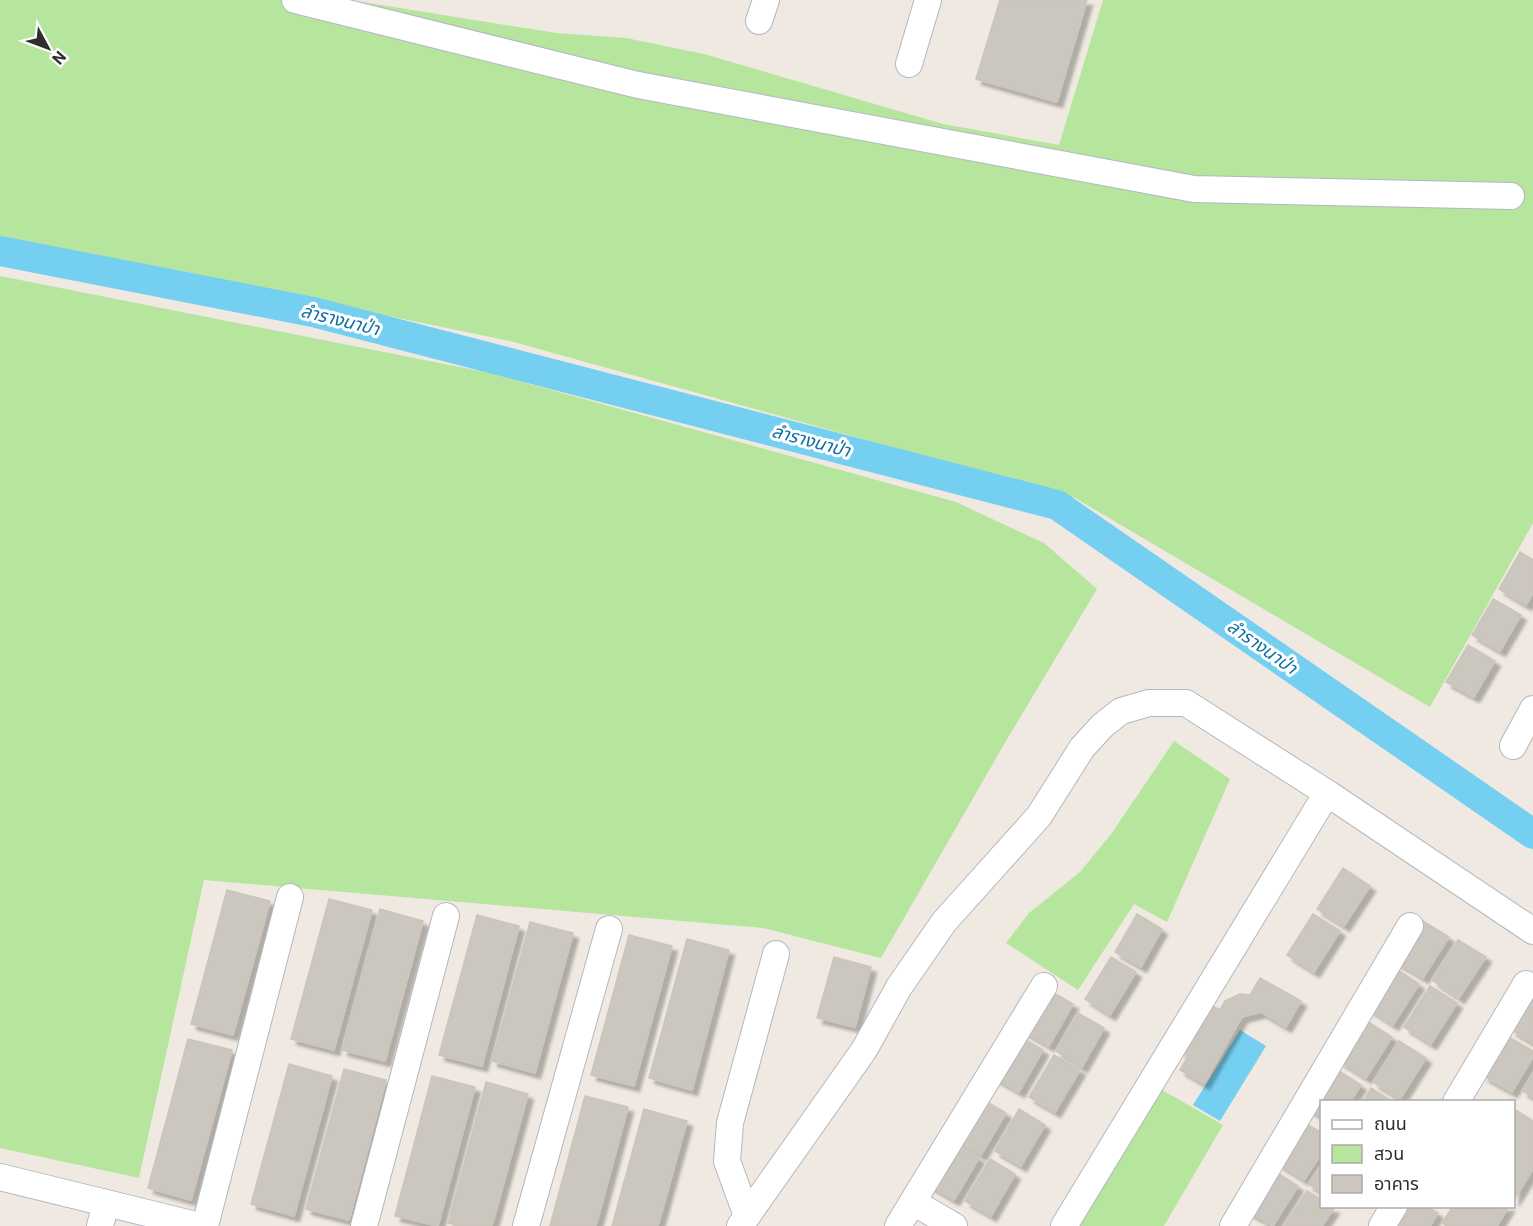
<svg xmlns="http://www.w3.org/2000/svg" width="1533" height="1226" viewBox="0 0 1533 1226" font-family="Roboto,'Noto Sans Thai',sans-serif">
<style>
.green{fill:#b6e59e}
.water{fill:#75cff0}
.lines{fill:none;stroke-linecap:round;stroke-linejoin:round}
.canal{stroke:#75cff0;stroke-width:30}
.building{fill:#cbc7bf;stroke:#cbc5ba;stroke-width:1.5;filter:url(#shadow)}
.street-casing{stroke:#b4b7c1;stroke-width:28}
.street{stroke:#fff;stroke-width:26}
.labels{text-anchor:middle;stroke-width:6;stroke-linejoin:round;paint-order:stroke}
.water-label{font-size:18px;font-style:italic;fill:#0d6fa3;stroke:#fff}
</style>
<defs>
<filter id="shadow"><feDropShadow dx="5.5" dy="5.5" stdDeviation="1.5" flood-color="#0004"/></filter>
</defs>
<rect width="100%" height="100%" fill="#efe9e1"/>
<!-- green -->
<g class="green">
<path d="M0 0H350L556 33 626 38 704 54 943 124 1059 145 1103 0H1533V523L1430 707 1075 498 510 341 0 236Z"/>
<path d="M0 276 490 373 956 502 1044 543 1097 589 1006 741 881 958 763 928 204 880 139 1178 0 1148Z"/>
<path d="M1174 741 1230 779 1167 922 1134 904 1078 990 1006 943 1029 913 1080 872 1112 833Z"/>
<path d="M1157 1087 1223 1125 1164 1226H1076Z"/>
</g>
<!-- water -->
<path class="water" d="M1240 1030 1266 1046 1220 1121 1193 1105Z"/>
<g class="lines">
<!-- canal -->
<path class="canal" d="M0 251 313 312 1057 505 1533 834"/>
</g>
<!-- building -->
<g class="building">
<path d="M1000 0H1087L1057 102 976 79Z"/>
<path d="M1520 552 1533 560V593L1526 605 1499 589Z"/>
<path d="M1493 599 1521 615 1500 651 1472 635Z"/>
<path d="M1468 645 1495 661 1474 697 1446 682Z"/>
<path d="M1343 868 1370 886 1344 926 1317 909Z"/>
<path d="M227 890 270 901 233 1035 191 1024Z"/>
<path d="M329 899 372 910 334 1050 291 1039Z"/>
<path d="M380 909 423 921 385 1061 342 1050Z"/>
<path d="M1137 914 1162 929 1141 967 1115 952Z"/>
<path d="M1313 914 1340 931 1314 972 1287 955Z"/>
<path d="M477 915 519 926 482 1066 439 1055Z"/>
<path d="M1421 920 1449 937 1423 978 1395 961Z"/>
<path d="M530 922 573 933 535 1073 492 1061Z"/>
<path d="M629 935 672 946 634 1086 591 1075Z"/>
<path d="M687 939 729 950 692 1090 649 1078Z"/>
<path d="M1458 940 1486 957 1459 998 1432 980Z"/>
<path d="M834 957 871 967 855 1027 817 1018Z"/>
<path d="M1111 957 1136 972 1110 1015 1085 999Z"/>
<path d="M1392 966 1419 984 1393 1025 1366 1007Z"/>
<path d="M1260 978 1301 1001 1286 1027 1261 1012 1242 1017 1204 1084 1180 1070 1188 1056 1180 1051 1207 1003 1220 1010 1225 1001 1240 994 1250 995Z"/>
<path d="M1430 986 1457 1003 1431 1044 1404 1027Z"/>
<path d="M1047 989 1073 1004 1049 1046 1023 1031Z"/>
<path d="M1533 994V1043L1511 1030Z"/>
<path d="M1078 1013 1104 1028 1082 1067 1056 1051Z"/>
<path d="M1365 1020 1392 1037 1366 1078 1339 1061Z"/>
<path d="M1017 1035 1043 1050 1019 1092 993 1077Z"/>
<path d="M1507 1036 1533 1051V1057L1512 1092 1483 1076Z"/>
<path d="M188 1039 232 1050 191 1200 148 1188Z"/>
<path d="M1399 1041 1426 1058 1400 1099 1373 1082Z"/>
<path d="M1054 1055 1080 1070 1055 1112 1029 1097Z"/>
<path d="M289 1064 332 1076 294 1216 251 1204Z"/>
<path d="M1334 1068 1361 1085 1350 1102H1322V1117L1308 1109Z"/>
<path d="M344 1069 386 1080 349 1220 306 1209Z"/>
<path d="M1533 1074V1097L1522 1091Z"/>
<path d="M432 1076 475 1087 438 1226 395 1216Z"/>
<path d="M486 1082 528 1094 492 1226H461L448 1223Z"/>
<path d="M1371 1088 1393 1102H1363Z"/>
<path d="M585 1096 628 1107 596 1226H550Z"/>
<path d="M980 1098 1006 1113 981 1155 955 1140Z"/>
<path d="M644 1109 687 1121 658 1226H612Z"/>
<path d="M1019 1109 1045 1125 1021 1166 995 1151Z"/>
<path d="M1514 1109 1533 1121V1169L1514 1200Z"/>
<path d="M1303 1122 1322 1133V1153L1304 1180 1277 1163Z"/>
<path d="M953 1143 979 1158 954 1200 928 1185Z"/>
<path d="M990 1159 1015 1174 991 1216 965 1201Z"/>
<path d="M1322 1163V1192L1308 1184Z"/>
<path d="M1271 1169 1298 1186 1273 1226 1245 1210Z"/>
<path d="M1307 1191 1322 1200V1206L1334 1208 1322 1226H1284Z"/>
<path d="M1404 1206H1426L1438 1213 1430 1226H1392Z"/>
<path d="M1453 1206H1509L1497 1226H1447L1442 1223Z"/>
</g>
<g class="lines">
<!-- street casing -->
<g class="street-casing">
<g id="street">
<path d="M295 0 638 85 1194 189 1511 196"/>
<path d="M759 21 766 0"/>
<path d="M909 64 928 0"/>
<path d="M1513 746 1533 709"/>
<path d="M1456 1102 1526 984"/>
<path d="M0 1177 200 1226"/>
<path d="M913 1202 954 1226"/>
<path d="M747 1216 727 1161 730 1123 776 954"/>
<path d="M100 1226 106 1203"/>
<path d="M205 1226 290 897"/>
<path d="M364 1226 446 916"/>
<path d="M526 1226 609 929"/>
<path d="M740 1226 864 1050 899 987 944 922 1039 816 1082 748 1102 726 1121 711 1149 703H1186L1327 793 1533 931"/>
<path d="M898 1226 1044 986"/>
<path d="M1064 1226 1327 793"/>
<path d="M1233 1226 1410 926"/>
<path d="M1382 1226 1394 1206"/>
</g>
</g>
<!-- street -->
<use href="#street" class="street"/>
</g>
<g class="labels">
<!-- water labels -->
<g class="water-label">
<text transform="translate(340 320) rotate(14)" y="6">ลำรางนาป่า</text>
<text transform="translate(811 441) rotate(15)" y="6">ลำรางนาป่า</text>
<text transform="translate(1262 647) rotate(35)" y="6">ลำรางนาป่า</text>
</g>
</g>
<!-- legend -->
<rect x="1320" y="1100" width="195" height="108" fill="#ffffff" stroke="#ababab" stroke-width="1.5"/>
<rect x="1332" y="1120" width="30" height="9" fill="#ffffff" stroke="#ababab" stroke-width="1.5"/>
<text x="1374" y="1130" font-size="18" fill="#2e2e2e">ถนน</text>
<rect x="1332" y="1145" width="30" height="18" fill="#b6e59e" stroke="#ababab" stroke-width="1.5"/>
<text x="1374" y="1160" font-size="18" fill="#2e2e2e">สวน</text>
<rect x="1332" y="1175" width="30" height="18" fill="#cbc7bf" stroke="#ababab" stroke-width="1.5"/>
<text x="1374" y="1190" font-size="18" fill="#2e2e2e">อาคาร</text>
<!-- north arrow -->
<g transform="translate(48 48) rotate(131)" stroke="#ffffff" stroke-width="4.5" paint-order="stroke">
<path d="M0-4.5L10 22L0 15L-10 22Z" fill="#2e2e2e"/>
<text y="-9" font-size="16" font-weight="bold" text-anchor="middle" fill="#2e2e2e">N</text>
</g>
</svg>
